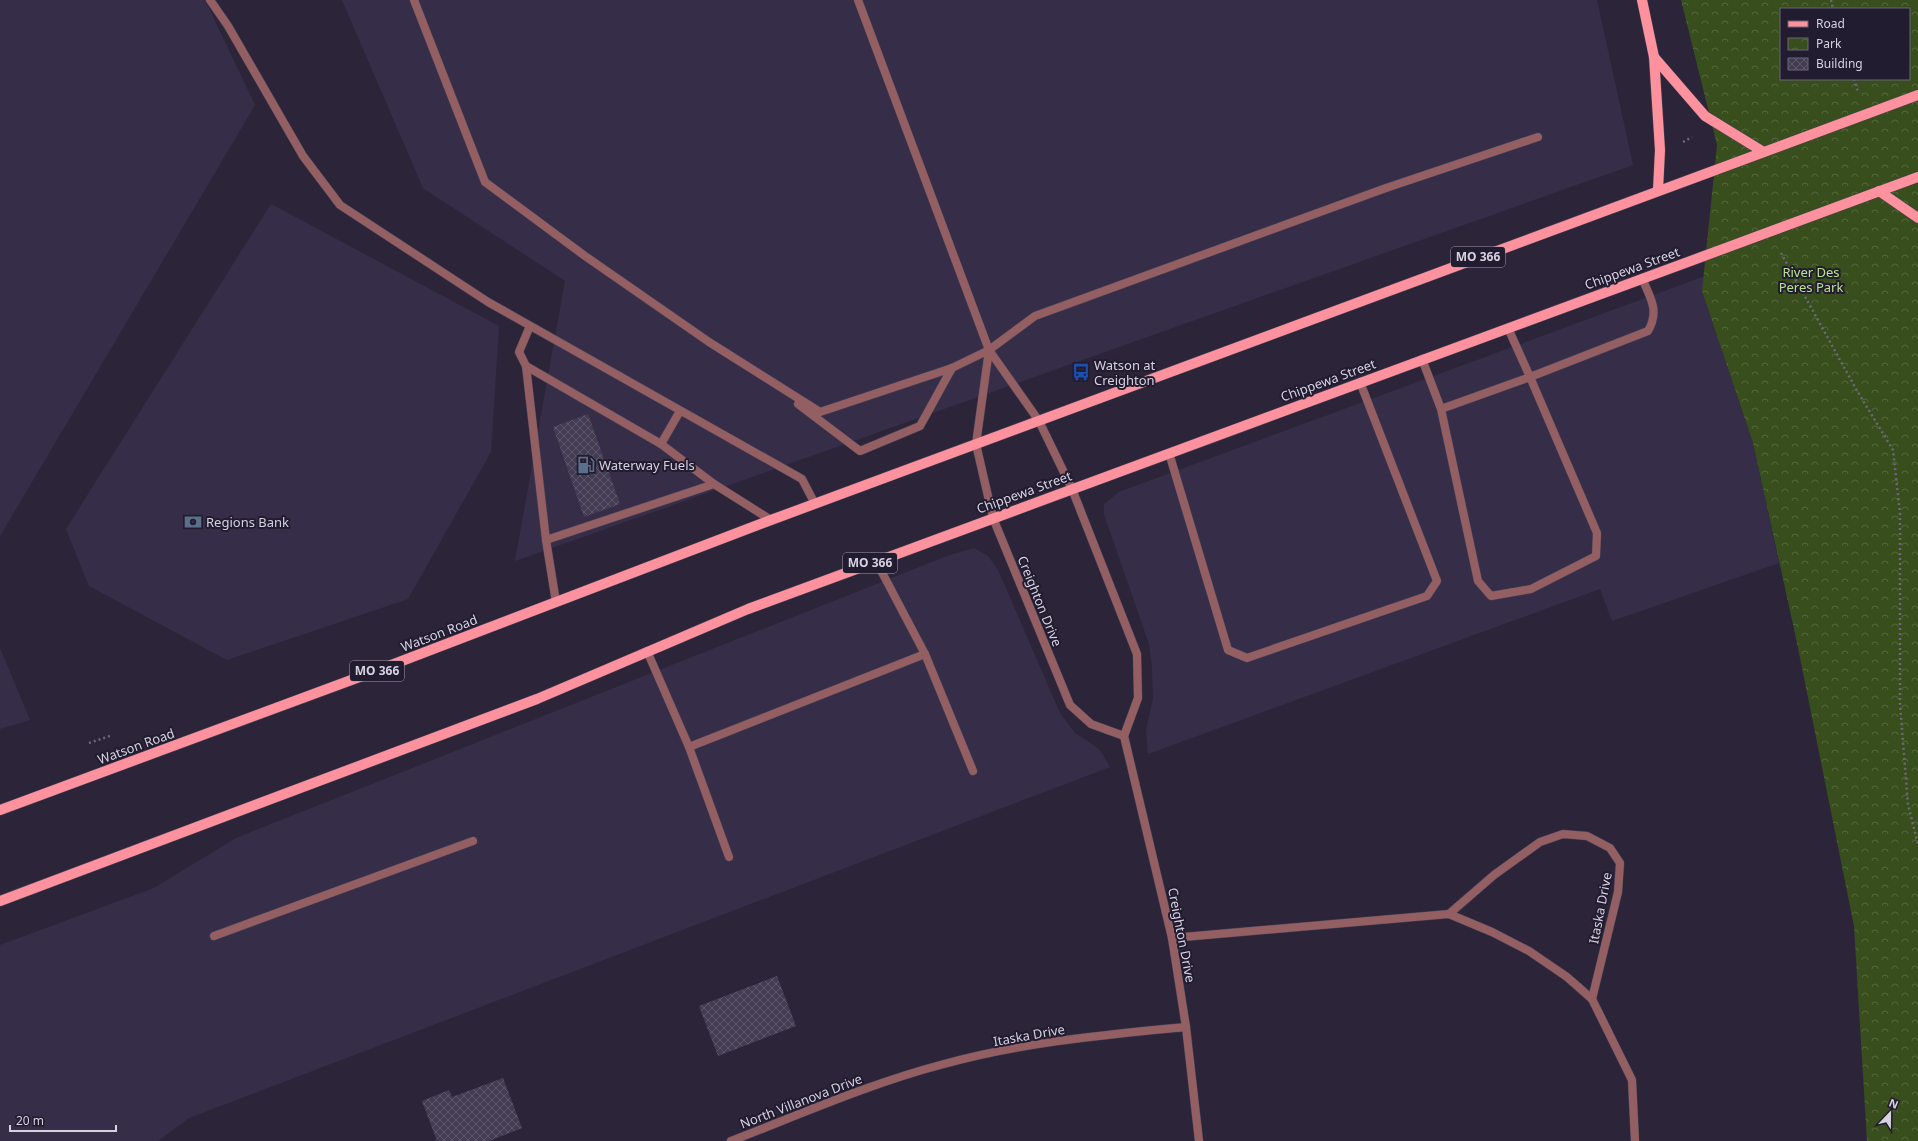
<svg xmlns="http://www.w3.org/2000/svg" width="1918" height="1141" viewBox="0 0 1918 1141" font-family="'Noto Sans',sans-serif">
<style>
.built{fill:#362e49}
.park{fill:url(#park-crowns);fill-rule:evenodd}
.building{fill:url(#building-cross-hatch)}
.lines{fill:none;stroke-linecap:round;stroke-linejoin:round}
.service-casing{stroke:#474155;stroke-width:9}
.minor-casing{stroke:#474155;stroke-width:9}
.primary-casing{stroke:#474155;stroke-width:11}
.path{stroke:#6e687a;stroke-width:2.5;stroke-dasharray:2 3;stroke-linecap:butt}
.service{stroke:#935f63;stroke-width:8}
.minor{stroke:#935f63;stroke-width:8}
.primary{stroke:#fd919d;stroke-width:10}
.labels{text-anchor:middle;stroke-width:4;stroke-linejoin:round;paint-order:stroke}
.shield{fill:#221c30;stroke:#a09bab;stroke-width:1}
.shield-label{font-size:12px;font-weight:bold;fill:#d6d2e0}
.street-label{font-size:13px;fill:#d6d2e0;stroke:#221c30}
.park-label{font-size:13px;fill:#b9e38b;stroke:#221c30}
.poi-label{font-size:13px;fill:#d6d2e0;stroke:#221c30;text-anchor:start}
</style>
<defs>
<pattern id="park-crowns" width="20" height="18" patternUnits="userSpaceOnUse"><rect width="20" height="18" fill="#384e1c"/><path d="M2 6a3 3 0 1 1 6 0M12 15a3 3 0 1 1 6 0" fill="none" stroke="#54673d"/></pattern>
<pattern id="building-cross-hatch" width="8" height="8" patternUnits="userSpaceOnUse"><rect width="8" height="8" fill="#433c53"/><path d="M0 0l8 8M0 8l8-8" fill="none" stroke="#5d576b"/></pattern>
</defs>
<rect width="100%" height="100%" fill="#2c253a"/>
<!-- built -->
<g class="built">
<path d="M0 0H205L255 105 0 536Z"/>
<path d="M342 0H1597L1633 165 515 561 565 281 423 188Z"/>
<path d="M271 204 499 326 491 452 408 599 227 660 89 586 66 529Z"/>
<path d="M1705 276 1702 291 1753 443 1779 563 1612 621 1600 589 1148 754 1146 730 1153 699 1152 666 1149 644 1104 514V504L1119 492Z"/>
<path d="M974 548 988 556 998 570 1060 713 1075 733 1099 749 1110 767 189 1118 158 1141H0V945L154 888 236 838 947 556Z"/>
<path d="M0 648 30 720 0 729Z"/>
</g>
<!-- park -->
<path class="park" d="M1681 0H1918V1141H1867L1854 926 1796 638 1753 443 1702 291 1717 145ZM1781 9H1909V79H1781Z"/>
<!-- building -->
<g class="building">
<path d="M588 414 620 504 584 517 553 427Z"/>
<path d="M777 976 796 1026 718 1056 699 1006Z"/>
<path d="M503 1078 522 1128 489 1141H437L422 1101 449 1090 452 1097Z"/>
</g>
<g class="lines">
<!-- service casing -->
<g class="service-casing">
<g id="service">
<path d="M210 0 228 26 303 156 340 205 488 302 802 479 815 504"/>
<path d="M414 0 485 182 585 256 709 342 820 412 952 368 989 350 1035 316 1386 188 1538 137"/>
<path d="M858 0 989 350 1039 421"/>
<path d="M530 326 519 352 526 366 661 444 714 484 771 520"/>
<path d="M1508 328 1530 377 1648 331C1660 310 1650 298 1642 278"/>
<path d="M1422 359 1441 409 1478 581 1491 596 1531 589 1596 556 1597 533 1530 377 1441 409"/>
<path d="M526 366 546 540 556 602"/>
<path d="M798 404 860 451 920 426 952 368"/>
<path d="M661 444 680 411"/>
<path d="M976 444 989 350"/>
<path d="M1169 453 1228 650 1247 658 1427 596 1437 581 1360 382"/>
<path d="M546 540 714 484"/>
<path d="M876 561 925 654 973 771"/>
<path d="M647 651 689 747 729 857"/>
<path d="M689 747 925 654"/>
<path d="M214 936 473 841"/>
</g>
</g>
<!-- minor casing -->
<g class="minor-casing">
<g id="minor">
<path d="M1039 421 1072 489 1137 654 1138 698 1124 736 1172 938 1186 1027 1199 1141"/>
<path d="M976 444 993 518 1070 705 1091 724 1124 736"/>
<path d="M1449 914 1494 875 1540 842 1563 834 1587 836 1610 848 1620 863 1618 892 1592 999"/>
<path d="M1172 938 1449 914 1492 932 1529 951 1567 977 1592 999 1632 1080 1635 1141"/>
<path d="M731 1141C801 1114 871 1083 944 1064 1023 1042 1105 1035 1186 1027"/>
</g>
</g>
<!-- primary casing -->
<g class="primary-casing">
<g id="primary">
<path d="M1642 0 1654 57 1660 150 1658 190"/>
<path d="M1654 57 1705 116 1762 151"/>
<path d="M1879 191 1918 218"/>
<path d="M0 810 373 672 771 520 1918 95"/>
<path d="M0 901 537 699 748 609 1918 177"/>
</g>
</g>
<!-- path -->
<g class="path">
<path d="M1831 0 1833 9"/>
<path d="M1854 79 1858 92"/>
<path d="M1683 142 1692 137"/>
<path d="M1781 253 1856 389 1893 450 1900 513V704L1908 805 1918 844"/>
<path d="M89 743 110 736"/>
</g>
<!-- service -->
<use href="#service" class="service"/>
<!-- minor -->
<use href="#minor" class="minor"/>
<!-- primary -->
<use href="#primary" class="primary"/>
</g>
<!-- icons -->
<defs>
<g id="bus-bare" transform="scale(1.38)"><path d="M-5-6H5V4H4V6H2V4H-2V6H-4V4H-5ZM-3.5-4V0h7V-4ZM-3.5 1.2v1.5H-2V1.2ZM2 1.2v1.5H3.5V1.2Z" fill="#1a4fb4" stroke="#221c30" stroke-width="2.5" paint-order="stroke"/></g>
<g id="fuel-bare" transform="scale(1.38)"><path d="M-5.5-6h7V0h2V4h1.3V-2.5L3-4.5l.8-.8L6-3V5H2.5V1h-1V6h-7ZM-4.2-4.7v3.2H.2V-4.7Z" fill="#5c6f8a" stroke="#221c30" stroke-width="2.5" paint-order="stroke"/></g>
<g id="bank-bare" transform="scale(1.38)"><path d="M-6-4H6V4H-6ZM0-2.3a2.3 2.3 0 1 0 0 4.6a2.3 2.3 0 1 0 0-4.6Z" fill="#5c6f8a" stroke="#221c30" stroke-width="2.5" paint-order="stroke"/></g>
</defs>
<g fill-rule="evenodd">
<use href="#bus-bare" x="1081" y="372"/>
<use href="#fuel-bare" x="586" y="465"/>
<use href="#bank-bare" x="193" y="522"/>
</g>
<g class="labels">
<!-- shield labels -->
<g class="shield">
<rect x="1451" y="247" width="54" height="20" rx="3"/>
<rect x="843" y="553" width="54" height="20" rx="3"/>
<rect x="350" y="661" width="54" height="20" rx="3"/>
</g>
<g class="shield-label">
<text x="1478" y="261">MO 366</text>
<text x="870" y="567">MO 366</text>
<text x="377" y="675">MO 366</text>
</g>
<!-- street labels -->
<g class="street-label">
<text transform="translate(1632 268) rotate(-20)" y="5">Chippewa Street</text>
<text transform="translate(1328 380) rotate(-20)" y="5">Chippewa Street</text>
<text transform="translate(1024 492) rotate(-20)" y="5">Chippewa Street</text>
<text transform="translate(1040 601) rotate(68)" y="5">Creighton Drive</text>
<text transform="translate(439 633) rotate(-21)" y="5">Watson Road</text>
<text transform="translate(136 746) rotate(-20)" y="5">Watson Road</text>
<text transform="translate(1600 908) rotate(-79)" y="5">Itaska Drive</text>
<text transform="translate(1182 935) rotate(79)" y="5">Creighton Drive</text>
<text transform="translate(1029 1035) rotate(-10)" y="5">Itaska Drive</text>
<text transform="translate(801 1101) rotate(-21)" y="5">North Villanova Drive</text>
</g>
<!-- park labels -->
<g class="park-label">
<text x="1811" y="277">River Des<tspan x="1811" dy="15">Peres Park</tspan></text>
</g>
<!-- poi labels -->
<g class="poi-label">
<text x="1094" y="370">Watson at<tspan x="1094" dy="15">Creighton</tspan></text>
<text x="599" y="470">Waterway Fuels</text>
<text x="206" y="527">Regions Bank</text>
</g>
</g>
<!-- legend -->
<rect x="1780" y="8" width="130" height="72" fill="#221c30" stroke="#6a6576"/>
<rect x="1788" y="21" width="20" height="6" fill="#fd919d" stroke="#6a6576"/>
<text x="1816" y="28" font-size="12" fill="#d6d2e0">Road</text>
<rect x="1788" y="38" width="20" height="12" fill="url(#park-crowns)" stroke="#6a6576"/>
<text x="1816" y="48" font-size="12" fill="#d6d2e0">Park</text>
<rect x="1788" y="58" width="20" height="12" fill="url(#building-cross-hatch)" stroke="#6a6576"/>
<text x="1816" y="68" font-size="12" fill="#d6d2e0">Building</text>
<!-- north arrow -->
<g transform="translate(1890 1113) rotate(22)" stroke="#221c30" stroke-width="3" paint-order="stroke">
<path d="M0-3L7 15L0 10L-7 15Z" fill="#d6d2e0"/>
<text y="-6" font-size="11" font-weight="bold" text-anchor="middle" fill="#d6d2e0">N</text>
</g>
<!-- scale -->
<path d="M10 1125v6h106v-6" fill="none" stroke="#d6d2e0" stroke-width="2"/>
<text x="16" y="1125" font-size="12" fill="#d6d2e0" stroke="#221c30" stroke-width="3" paint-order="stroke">20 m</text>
</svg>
